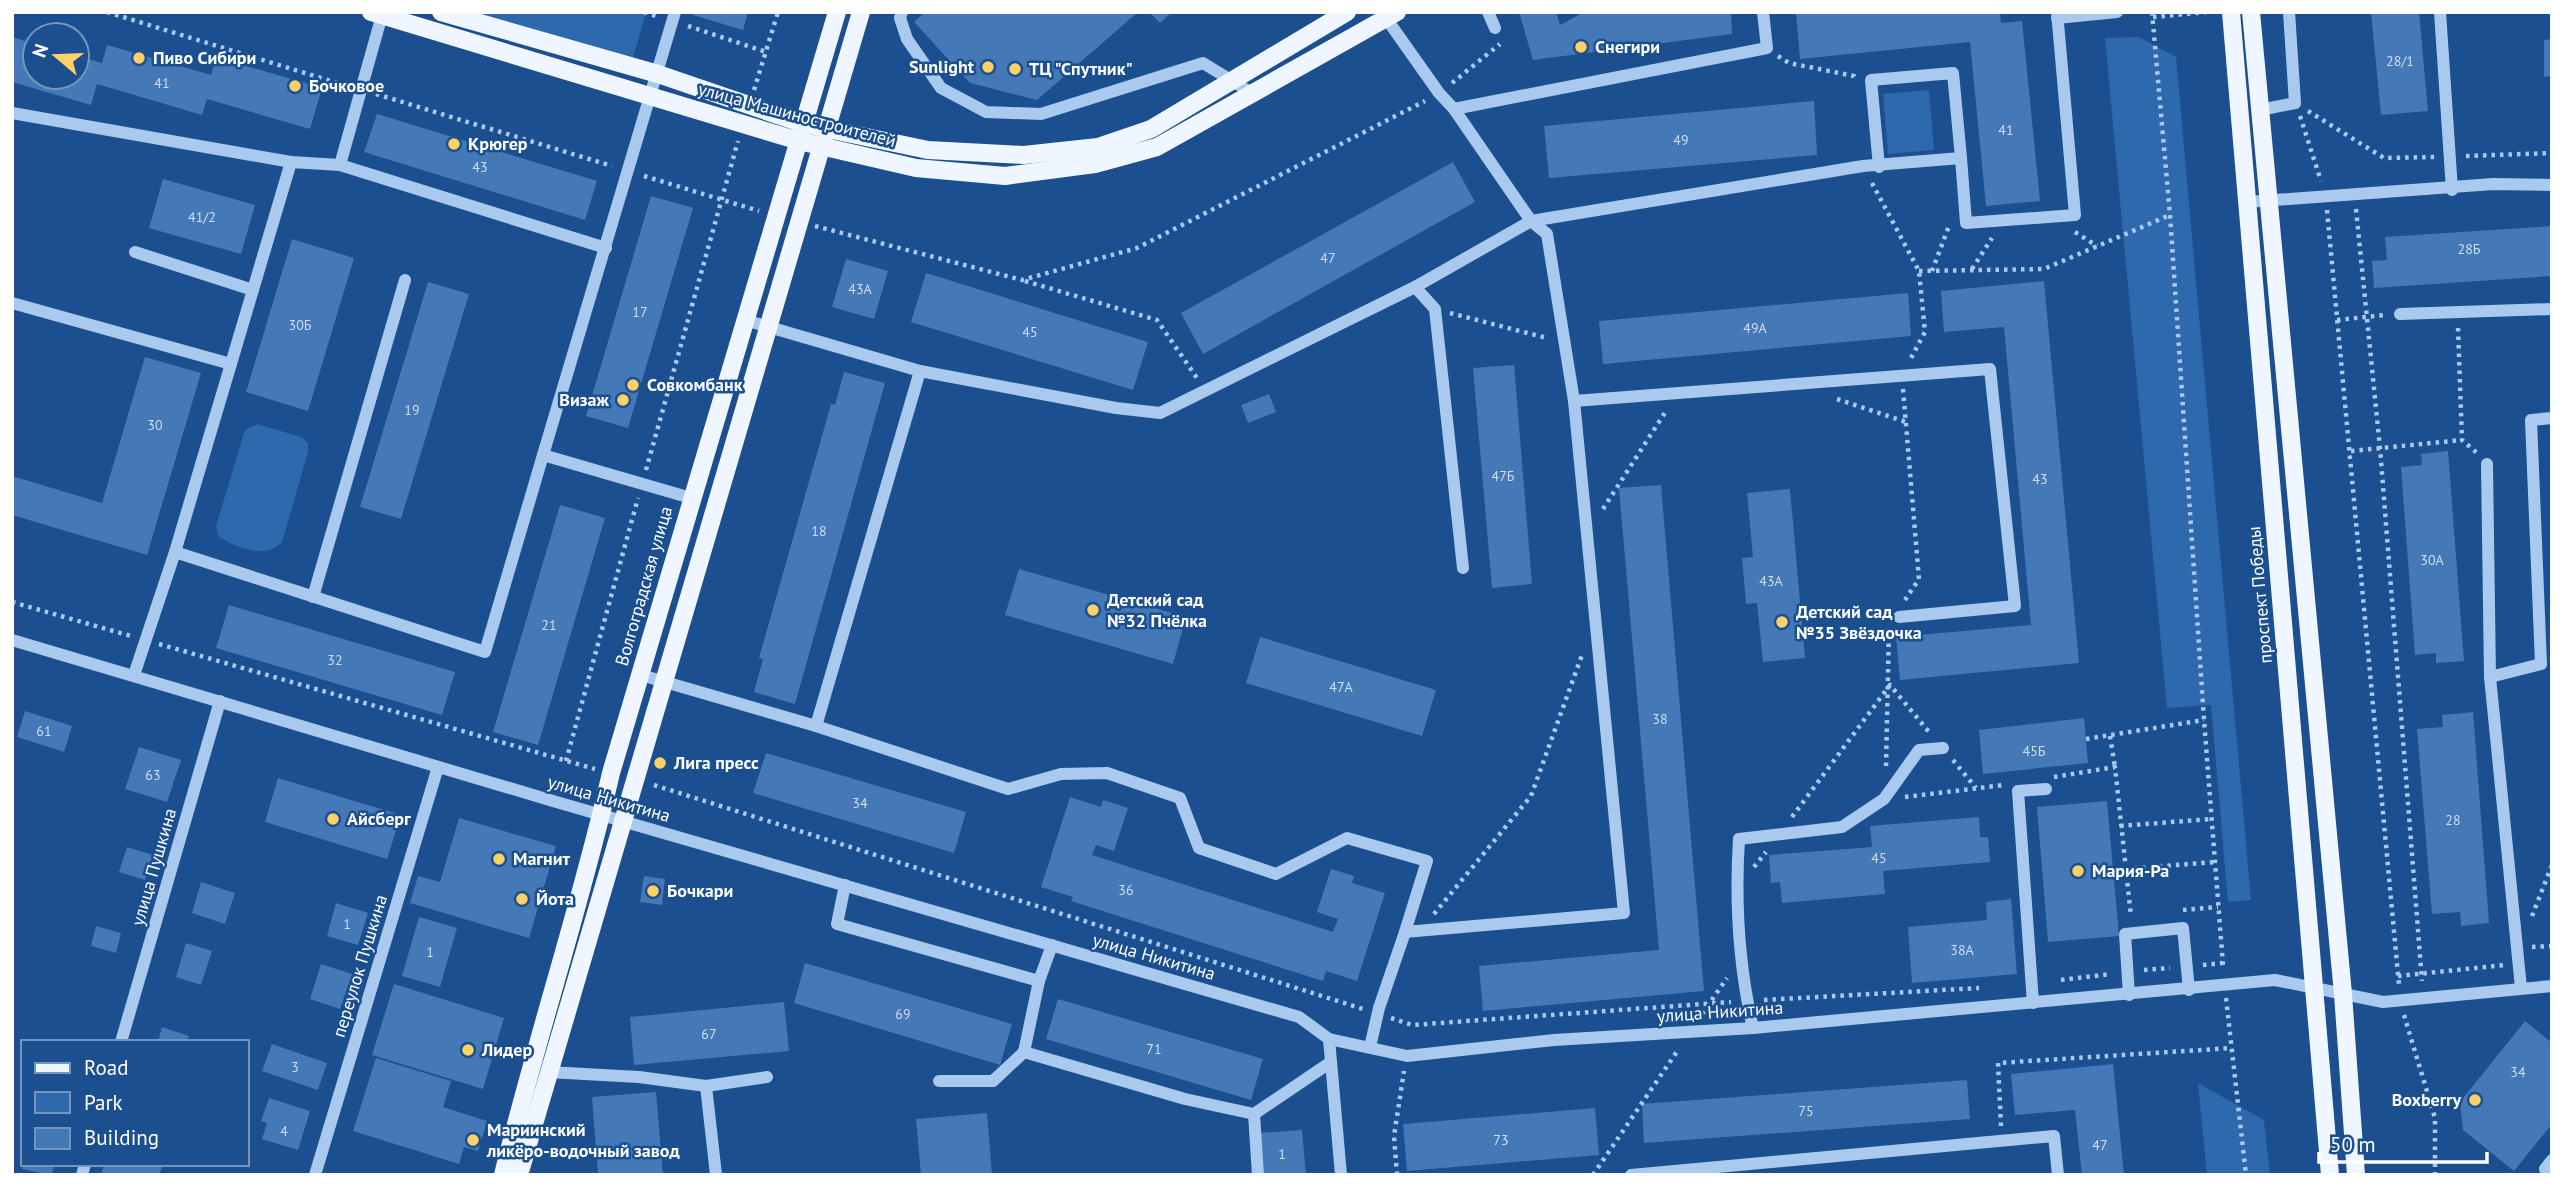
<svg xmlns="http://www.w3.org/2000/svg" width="2564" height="1187" viewBox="0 0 2564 1187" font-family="'PT Sans',sans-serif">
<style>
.green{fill:#2e69ad}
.building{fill:#4478b7}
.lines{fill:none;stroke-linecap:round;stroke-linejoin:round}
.path{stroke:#a9c9ee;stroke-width:4.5;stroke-dasharray:3.5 5;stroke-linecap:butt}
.minor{stroke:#a9c9ee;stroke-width:12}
.major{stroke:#f0f6ff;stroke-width:18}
.poi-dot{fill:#ffd166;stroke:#1b4f8f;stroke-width:2.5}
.labels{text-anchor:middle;stroke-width:5;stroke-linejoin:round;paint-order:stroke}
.number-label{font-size:14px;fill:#d0dded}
.poi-label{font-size:18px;font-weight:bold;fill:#fff;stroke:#1b4f8f;text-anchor:start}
.street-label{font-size:18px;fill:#fff;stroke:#1b4f8f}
</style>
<rect width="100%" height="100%" fill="#1b4f8f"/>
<!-- green -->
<g class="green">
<path d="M443 12H646L630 68Z"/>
<path d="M2139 37 2176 57 2251 900 2228 902 2211 705 2167 708 2105 38Z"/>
<path d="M1929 90 1934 150 1888 154 1883 94Z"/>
<path d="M257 424 301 437 308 443V452L282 542C266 560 236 548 218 536L216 526 245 430Z"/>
<path d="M2198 1083 2264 1120 2270 1175H2207Z"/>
</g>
<!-- building -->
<g class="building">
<path d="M694 12H748L743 30 693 15Z"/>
<path d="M925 12H1138L1037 100 970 83 914 22Z"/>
<path d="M1149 12H1172L1160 23Z"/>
<path d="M1519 12H1556L1560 25 1584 12H1731L1732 34 1533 60Z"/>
<path d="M1796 12H2000L2001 23 2022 21 2040 201 1986 206 1970 42 1800 59Z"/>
<path d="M2371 12H2419L2428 111 2381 115Z"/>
<path d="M12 37 35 44V77H77V56L102 63 107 45 211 75 216 57 322 88 310 129 207 99 202 115 97 84 91 105 12 82Z"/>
<path d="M2552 39V76L2544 77V40Z"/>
<path d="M1814 101 1817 155 1549 178 1544 126Z"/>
<path d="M377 114 597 181 585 220 364 152Z"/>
<path d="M1453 162 1475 202 1203 354 1181 313Z"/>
<path d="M163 179 255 205 241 254 149 228Z"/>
<path d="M651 196 693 208 628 428 586 416Z"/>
<path d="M2552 226V276L2374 288 2372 261 2387 260 2385 237Z"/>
<path d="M292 239 354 258 308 411 246 392Z"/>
<path d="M846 259 888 271 874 319 832 307Z"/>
<path d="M926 273 1148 342 1133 390 911 322Z"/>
<path d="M2044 281 2079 663 1900 680 1896 637 2031 625 2004 327 1944 332 1941 291Z"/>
<path d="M428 282 469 294 401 519 360 507Z"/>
<path d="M1908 293 1911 336 1603 364 1599 321Z"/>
<path d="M145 357 201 373 147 555 12 515V476L102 503Z"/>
<path d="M1514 365 1532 584 1492 588 1473 368Z"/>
<path d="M844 372 885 383 795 704 754 692 763 659 759 658 831 404 835 405Z"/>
<path d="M1269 394 1276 412 1248 423 1241 405Z"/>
<path d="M2448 451 2464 661 2436 663V653L2415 655 2401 467 2422 465 2421 454Z"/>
<path d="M1661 485 1704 991 1483 1011 1479 966 1659 950 1619 488Z"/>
<path d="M1790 489 1805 658 1763 662 1757 603 1746 604 1742 558 1753 557 1747 493Z"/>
<path d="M560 505 605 518 538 745 493 732Z"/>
<path d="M1019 569 1186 617 1173 664 1005 615Z"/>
<path d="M229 605 455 672 442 715 216 648Z"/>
<path d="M1260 637 1436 690 1422 736 1246 683Z"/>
<path d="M25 711 72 726 64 752 17 737Z"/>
<path d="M2473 712 2489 923 2461 926 2460 912 2432 914 2417 729 2443 727 2442 715Z"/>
<path d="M2084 718 2088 763 1983 774 1979 730Z"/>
<path d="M139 747 181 760 167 802 125 789Z"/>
<path d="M766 753 966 812 954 853 753 793Z"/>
<path d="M659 757 664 758 661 769 657 768Z"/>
<path d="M278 778 401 815 387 859 265 822Z"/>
<path d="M1070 797 1101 807 1103 800 1128 808 1114 851 1096 845 1092 855 1333 932 1338 919 1317 912 1331 869 1354 876 1352 883 1385 893 1357 981 1326 971 1323 981 1071 901 1073 897 1041 887Z"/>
<path d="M2107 801 2119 936 2048 942 2037 807Z"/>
<path d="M1979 817 1980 837H1988L1990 862 1883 871 1885 894 1782 903 1780 882 1771 883 1769 855 1872 847 1870 826Z"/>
<path d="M459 818 556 846 529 938 410 903 418 876 440 882Z"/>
<path d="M127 847 153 855 145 880 119 872Z"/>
<path d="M644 876 665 879 662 905 640 902Z"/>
<path d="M201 882 235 893 225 924 192 913Z"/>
<path d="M2011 899 2017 974 1912 983 1908 927 1987 920 1986 902Z"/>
<path d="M336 903 368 913 358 945 327 936Z"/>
<path d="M419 917 457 928 440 987 402 976Z"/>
<path d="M96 926 121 933 116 953 91 946Z"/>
<path d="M186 943 212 951 201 985 176 977Z"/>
<path d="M805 963 1012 1024 1000 1065 794 1003Z"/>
<path d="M321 964 352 974 340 1009 310 999Z"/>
<path d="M394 984 504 1018 483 1089 372 1055Z"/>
<path d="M1058 999 1263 1059 1251 1100 1046 1039Z"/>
<path d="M784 1002 789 1051 634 1065 630 1017Z"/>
<path d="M2525 1021 2552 1043V1124L2514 1171 2463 1130 2460 1102Z"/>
<path d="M162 1027 189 1036 187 1042H158Z"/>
<path d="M272 1044 327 1063 318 1090 262 1071Z"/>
<path d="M376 1058 451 1081 443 1107 487 1121 478 1151 464 1147 459 1164 353 1131Z"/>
<path d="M2113 1064 2124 1175H2082L2075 1110 2015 1115 2011 1074Z"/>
<path d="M1967 1080 1970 1119 1644 1143 1642 1104Z"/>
<path d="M656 1092 663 1175H598L592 1097Z"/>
<path d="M269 1098 310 1111 298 1150 262 1139 267 1123 261 1121Z"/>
<path d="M1595 1108 1599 1155 1407 1171 1403 1124Z"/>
<path d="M987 1113 992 1175H921L916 1119Z"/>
<path d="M1302 1130 1306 1175H1262L1259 1133Z"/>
<path d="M24 1164H55L51 1175 22 1169Z"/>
<path d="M104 1164H163L159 1175H101Z"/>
</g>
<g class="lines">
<!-- path -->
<g class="path">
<path d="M107 12 347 86"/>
<path d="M644 12 656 16"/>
<path d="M2152 12 2170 215 2204 720 2223 965"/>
<path d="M2153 17 2207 12"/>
<path d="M688 26 766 52"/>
<path d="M1778 56 1789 63 1854 76 1855 79"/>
<path d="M1452 83 1500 44"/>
<path d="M754 90 778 12"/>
<path d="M376 94 612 166"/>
<path d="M2308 111 2384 158 2436 157"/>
<path d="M2300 116 2321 181"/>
<path d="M2466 156 2552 153"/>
<path d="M644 176 759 211"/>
<path d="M1872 183 1919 271 1925 332 1911 358"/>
<path d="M2356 209 2380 448 2422 981"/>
<path d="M2327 210 2399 985"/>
<path d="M815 226 1022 280 1137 248 1425 101"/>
<path d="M2075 232 2097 246"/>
<path d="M1972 269 1992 238"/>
<path d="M1919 271 2044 269 2170 215"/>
<path d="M1932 271 1949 226"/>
<path d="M1025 281 1157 320 1197 378"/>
<path d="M1450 313 1547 338"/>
<path d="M2337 320 2385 315"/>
<path d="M2458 328 2462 440 2477 453"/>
<path d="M1903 389 1919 579 1905 600"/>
<path d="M1837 399 1906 422"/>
<path d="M2351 451 2462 440"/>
<path d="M646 470 738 141"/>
<path d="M1603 509 1666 411"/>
<path d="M12 602 131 636"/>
<path d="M159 644 595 769"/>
<path d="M2110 736 2115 767"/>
<path d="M2086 739 2204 720"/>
<path d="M1953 760 1976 788"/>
<path d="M566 761 638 498"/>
<path d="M1886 766 1889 628"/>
<path d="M2054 777 2115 767 2131 916"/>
<path d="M654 785 1363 1009"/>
<path d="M1905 797 2004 785"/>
<path d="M1792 817 1890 685 1929 732"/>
<path d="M2120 826 2211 819"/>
<path d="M1754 867 1766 852"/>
<path d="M2125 869 2215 862"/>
<path d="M2183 910 2218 907"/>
<path d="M1434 914 1531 796 1582 655"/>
<path d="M2532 916 2552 865"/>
<path d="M2532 947 2552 946"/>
<path d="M2203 965 2223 963"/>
<path d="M2144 970 2170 968"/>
<path d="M2398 976 2505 965"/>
<path d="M2061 980 2111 974"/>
<path d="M2226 998 2246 1175"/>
<path d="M1764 1000 1979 988"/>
<path d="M1702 1014 1727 978"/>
<path d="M2404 1015 2435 1118V1175"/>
<path d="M1391 1018 1412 1025 1731 1002"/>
<path d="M2001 1126 1998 1063 2232 1048"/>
<path d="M1397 1175 1394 1136 1404 1071"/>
<path d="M1593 1175 1678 1050"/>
</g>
<!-- minor -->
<g class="minor">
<path d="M675 12 543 455 691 498"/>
<path d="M902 12 900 18 907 39 941 88 986 112 1041 114 1203 63 1252 93"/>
<path d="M1488 12 1495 28"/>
<path d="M2440 12 2452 190"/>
<path d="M2057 18 2117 12"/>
<path d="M1454 109 1767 48 1763 12"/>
<path d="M2260 110 2295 103 2289 12"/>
<path d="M12 113 291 162"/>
<path d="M340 165 606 248"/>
<path d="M1879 167 1871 80 1953 73 1961 158"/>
<path d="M2247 202 2493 184 2552 185"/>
<path d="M135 252 253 290"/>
<path d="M1415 287 1435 309 1463 568"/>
<path d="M12 303 231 364"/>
<path d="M2400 314 2552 309"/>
<path d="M745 320 920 371 1116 408 1160 413 1415 287 1531 221 1863 166 1961 158 1966 223 2075 215 2057 12"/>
<path d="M1574 401 1990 369 2015 606 1899 617"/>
<path d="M2487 464 2490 677 2521 988"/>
<path d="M175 552 485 652 543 455"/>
<path d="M313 597 405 280"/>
<path d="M12 640 553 801 1299 1017 1329 1039 1407 1056 1554 1040 1753 1028 2275 980 2383 1002 2552 986"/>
<path d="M134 675 175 552 291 162 340 165 382 15"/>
<path d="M641 675 816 726 920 371"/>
<path d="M2490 677 2541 664 2531 420 2552 418"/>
<path d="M816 726 1008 789 1061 774 1107 773 1180 798 1199 848 1276 874 1347 838 1427 861 1405 932"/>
<path d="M845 885 837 924 1039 981"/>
<path d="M1052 945 1039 981 1024 1052 1185 1099 1254 1114 1331 1062"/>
<path d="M2129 995 2125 934 2183 928 2189 990"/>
<path d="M2033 1003 2018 791 2046 789"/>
<path d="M1753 1028C1739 967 1735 902 1739 839L1842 827 1884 799 1919 750 1943 748"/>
<path d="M1329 1039 1341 1175"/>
<path d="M121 1042 220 701"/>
<path d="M1370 1047 1379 1008 1405 932 1624 913 1574 401 1547 234 1531 221 1454 109 1439 93 1386 18"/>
<path d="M548 1072 639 1077 706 1086 767 1077"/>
<path d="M939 1081H993L1024 1052"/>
<path d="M706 1086 716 1175"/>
<path d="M1254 1114 1258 1175"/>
<path d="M2545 1169 2552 1160"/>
<path d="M82 1175 85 1164"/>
<path d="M315 1175 438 767"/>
<path d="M1631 1175 2054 1136 2058 1175"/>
</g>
<!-- major -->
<g class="major">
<path d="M371 12 799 141 916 168 1005 176 1095 164 1157 147 1397 12"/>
<path d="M441 12 658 74 804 124 928 150 1024 155 1098 147 1151 129 1347 12"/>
<path d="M2231 12 2330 1175"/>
<path d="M2251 12 2343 994 2356 1175"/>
<path d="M503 1175C536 1040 580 908 611 773L837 12"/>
<path d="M519 1175 861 12"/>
</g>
</g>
<!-- markers -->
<g class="poi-dot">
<circle cx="1581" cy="47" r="7"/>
<circle cx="139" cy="58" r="7"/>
<circle cx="988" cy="67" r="7"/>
<circle cx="1015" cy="69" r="7"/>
<circle cx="295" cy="86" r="7"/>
<circle cx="454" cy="144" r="7"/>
<circle cx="633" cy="385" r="7"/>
<circle cx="623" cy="400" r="7"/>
<circle cx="1093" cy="610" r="7"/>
<circle cx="1782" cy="622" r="7"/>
<circle cx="660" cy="763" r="7"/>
<circle cx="333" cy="819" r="7"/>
<circle cx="499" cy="859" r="7"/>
<circle cx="2078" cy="871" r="7"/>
<circle cx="653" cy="891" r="7"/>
<circle cx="522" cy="899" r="7"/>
<circle cx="468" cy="1050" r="7"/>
<circle cx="2475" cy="1100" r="7"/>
<circle cx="473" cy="1140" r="7"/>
</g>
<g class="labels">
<!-- number labels -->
<g class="number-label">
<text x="2400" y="66">28/1</text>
<text x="162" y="88">41</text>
<text x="2006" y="135">41</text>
<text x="1681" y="145">49</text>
<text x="480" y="172">43</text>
<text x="202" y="222">41/2</text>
<text x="2469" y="254">28Б</text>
<text x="1328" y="263">47</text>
<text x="860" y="294">43А</text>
<text x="640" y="317">17</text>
<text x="300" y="330">30Б</text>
<text x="1755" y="333">49А</text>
<text x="1030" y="337">45</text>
<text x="412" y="415">19</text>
<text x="155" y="430">30</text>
<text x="1503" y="481">47Б</text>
<text x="2040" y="484">43</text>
<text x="819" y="536">18</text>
<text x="2432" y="565">30А</text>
<text x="1771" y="586">43А</text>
<text x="549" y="630">21</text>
<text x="335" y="665">32</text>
<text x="1341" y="692">47А</text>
<text x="1660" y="724">38</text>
<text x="44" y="736">61</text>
<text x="2034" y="756">45Б</text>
<text x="153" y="780">63</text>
<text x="860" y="808">34</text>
<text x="2453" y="825">28</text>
<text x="1879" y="863">45</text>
<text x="1126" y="895">36</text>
<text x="347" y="929">1</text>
<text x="1962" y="955">38А</text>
<text x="430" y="957">1</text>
<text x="903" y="1019">69</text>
<text x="709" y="1039">67</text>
<text x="1154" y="1054">71</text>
<text x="295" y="1072">3</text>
<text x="2518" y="1077">34</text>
<text x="1806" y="1116">75</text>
<text x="284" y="1136">4</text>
<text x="1501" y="1145">73</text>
<text x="2100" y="1150">47</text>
<text x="1282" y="1159">1</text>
</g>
<!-- poi labels -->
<g class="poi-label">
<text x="1595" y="53">Снегири</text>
<text x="153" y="64">Пиво Сибири</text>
<text x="974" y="73" text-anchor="end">Sunlight</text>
<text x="1029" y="75">ТЦ "Спутник"</text>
<text x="309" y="92">Бочковое</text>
<text x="468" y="150">Крюгер</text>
<text x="647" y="391">Совкомбанк</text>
<text x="609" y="406" text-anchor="end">Визаж</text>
<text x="1107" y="606">Детский сад<tspan x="1107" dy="21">№32 Пчёлка</tspan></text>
<text x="1796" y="618">Детский сад<tspan x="1796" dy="21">№35 Звёздочка</tspan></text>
<text x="674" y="769">Лига пресс</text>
<text x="347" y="825">Айсберг</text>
<text x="513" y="865">Магнит</text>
<text x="2092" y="877">Мария-Ра</text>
<text x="667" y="897">Бочкари</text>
<text x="536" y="905">Йота</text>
<text x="482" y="1056">Лидер</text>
<text x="2461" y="1106" text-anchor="end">Boxberry</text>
<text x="487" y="1136">Мариинский<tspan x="487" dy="21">ликёро-водочный завод</tspan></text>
</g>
<!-- street labels -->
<g class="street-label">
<text transform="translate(797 115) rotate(15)" y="6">улица Машиностроителей</text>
<text transform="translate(644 586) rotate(-74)" y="6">Волгоградская улица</text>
<text transform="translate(2260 595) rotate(-95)" y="6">проспект Победы</text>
<text transform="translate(609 799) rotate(16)" y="6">улица Никитина</text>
<text transform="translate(154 867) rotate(-74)" y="6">улица Пушкина</text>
<text transform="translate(1154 957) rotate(16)" y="6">улица Никитина</text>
<text transform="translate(360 966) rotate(-73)" y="6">переулок Пушкина</text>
<text transform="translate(1720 1012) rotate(-4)" y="6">улица Никитина</text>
</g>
</g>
<!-- border -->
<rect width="2564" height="1187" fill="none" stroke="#ffffff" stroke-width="28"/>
<!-- legend -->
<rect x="21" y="1040" width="228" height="126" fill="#1b4f8f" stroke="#7695bc" stroke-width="2"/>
<rect x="35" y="1063" width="35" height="10" fill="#f0f6ff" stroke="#7695bc" stroke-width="2"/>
<text x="84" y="1075" font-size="21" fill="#ffffff">Road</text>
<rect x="35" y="1092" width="35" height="21" fill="#2e69ad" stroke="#7695bc" stroke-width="2"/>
<text x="84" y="1110" font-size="21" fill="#ffffff">Park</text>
<rect x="35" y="1128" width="35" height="21" fill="#4478b7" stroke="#7695bc" stroke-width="2"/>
<text x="84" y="1145" font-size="21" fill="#ffffff">Building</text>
<!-- north arrow -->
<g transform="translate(56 56) rotate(289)"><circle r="33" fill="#1b4f8f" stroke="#7695bc" stroke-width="2"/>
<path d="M0-5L12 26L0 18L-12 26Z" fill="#ffd166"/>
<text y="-10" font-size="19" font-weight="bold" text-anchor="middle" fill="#ffffff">N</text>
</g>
<!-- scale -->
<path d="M2319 1152v10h168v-10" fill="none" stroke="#ffffff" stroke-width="3.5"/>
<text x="2330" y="1152" font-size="21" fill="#ffffff" stroke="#1b4f8f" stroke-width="5" paint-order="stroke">50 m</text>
</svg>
